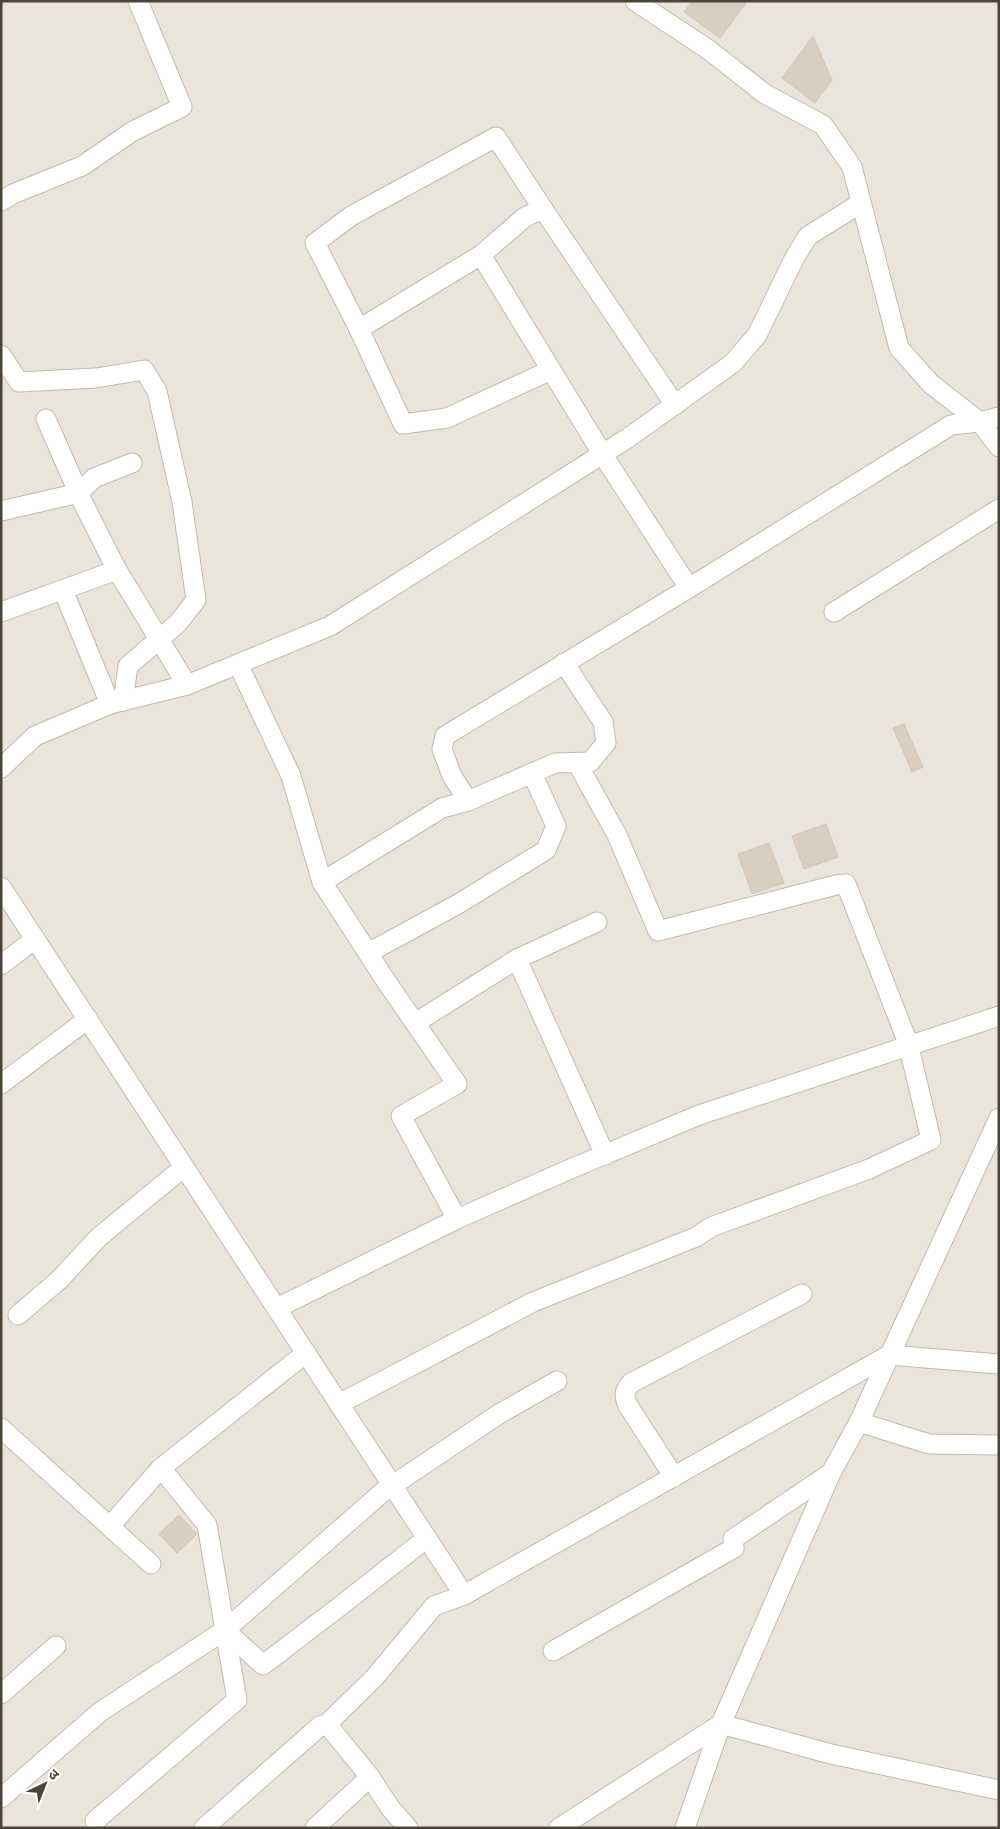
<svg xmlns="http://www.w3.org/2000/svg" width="1000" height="1829" viewBox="0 0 1000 1829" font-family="'Nunito Sans','Noto Sans Devanagari',sans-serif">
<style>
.residential{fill:#eae5da}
.building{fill:#d8cfc1;stroke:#d3c7b4}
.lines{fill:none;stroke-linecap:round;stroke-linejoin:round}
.street-casing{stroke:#c2bbae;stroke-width:21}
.street{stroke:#fff;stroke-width:19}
</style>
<rect width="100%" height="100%" fill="#f6f3ec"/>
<!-- residential -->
<rect class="residential" x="1" y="1" width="998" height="1827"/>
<!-- building -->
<g class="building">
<path d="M692 1H744L746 3 720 38 684 12Z"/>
<path d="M813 36 832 80 815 103 782 78Z"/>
<path d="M904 724 923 767 912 772 893 728Z"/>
<path d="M826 824 838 857 804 869 792 836Z"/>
<path d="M769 843 784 883 752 894 738 854Z"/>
<path d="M179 1515 197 1534 177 1553 159 1534Z"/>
</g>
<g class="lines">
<!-- street casing -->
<g class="street-casing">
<g id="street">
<path d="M635 1 709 50 765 94 823 125 852 167 899 348 931 384 980 422 999 447"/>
<path d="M1 201 13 194 82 166 133 131 182 107 138 1"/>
<path d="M359 329 481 255 525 217 543 209"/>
<path d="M1 355 19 382 96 378 144 370 157 391 182 502 196 600 178 623 128 666 123 701"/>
<path d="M551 370 447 418 403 424 359 329 315 243 351 216 496 137 543 209 675 405"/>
<path d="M46 419 83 503 117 570"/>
<path d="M1 511 79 493 94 478 132 463"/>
<path d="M689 588 951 425 980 422 999 417"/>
<path d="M63 590 110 704"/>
<path d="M1 612 117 570 187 685"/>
<path d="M834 612 999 509"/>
<path d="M238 664 291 776 322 882 386 981 457 1084 401 1116 457 1219"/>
<path d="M1 768 35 736 110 704 187 685 330 626 628 438 733 363 757 335 794 259 808 236 861 203"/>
<path d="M468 801 452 776 442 749 445 736 689 588 603 455 481 255"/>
<path d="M322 882 442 808 468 801 555 763 590 762 606 743 603 722 564 663"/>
<path d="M1 887 464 1595 889 1355 999 1364"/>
<path d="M368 953 458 904 546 850 556 826 532 773"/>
<path d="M517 959 605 1155"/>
<path d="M1 965 35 939"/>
<path d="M415 1023 517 959 597 922"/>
<path d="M1 1084 88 1019"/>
<path d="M277 1308 457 1219 568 1170 699 1115 999 1016"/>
<path d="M18 1315 59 1280 99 1237 184 1167"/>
<path d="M339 1404 533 1302 696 1237 711 1227 869 1169 931 1140 908 1043 846 884 836 885 658 931 617 835 577 763"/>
<path d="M859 1422 929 1444 999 1445"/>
<path d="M1 1428 151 1564"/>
<path d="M674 1477 627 1404C624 1395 624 1391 631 1383L802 1294"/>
<path d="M393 1485 499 1414 557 1381"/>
<path d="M110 1526 161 1468 306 1353"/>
<path d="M225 1630 263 1665 339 1607 427 1538"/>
<path d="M553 1651 734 1548 733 1539 831 1473"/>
<path d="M1 1694 56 1646"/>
<path d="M327 1724 370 1777 391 1809 408 1828"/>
<path d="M1 1798 100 1712 225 1630 392 1484"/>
<path d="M95 1821 237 1700 207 1525 161 1468"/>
<path d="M204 1828 320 1726 327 1724 375 1677 434 1606 464 1595"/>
<path d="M315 1828 370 1777"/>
<path d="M559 1828 721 1724 831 1754 999 1790"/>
<path d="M685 1828 721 1724 831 1473 859 1422 999 1118"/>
</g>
</g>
<!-- street -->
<use href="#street" class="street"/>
</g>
<!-- border -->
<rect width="1000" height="1829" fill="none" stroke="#4b4439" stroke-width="5"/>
<!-- north arrow -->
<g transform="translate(45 1784) rotate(43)" stroke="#ffffff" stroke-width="4" paint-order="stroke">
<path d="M0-4L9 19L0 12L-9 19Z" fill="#4b4439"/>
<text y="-8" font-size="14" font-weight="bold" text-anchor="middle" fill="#4b4439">उ</text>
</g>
</svg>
